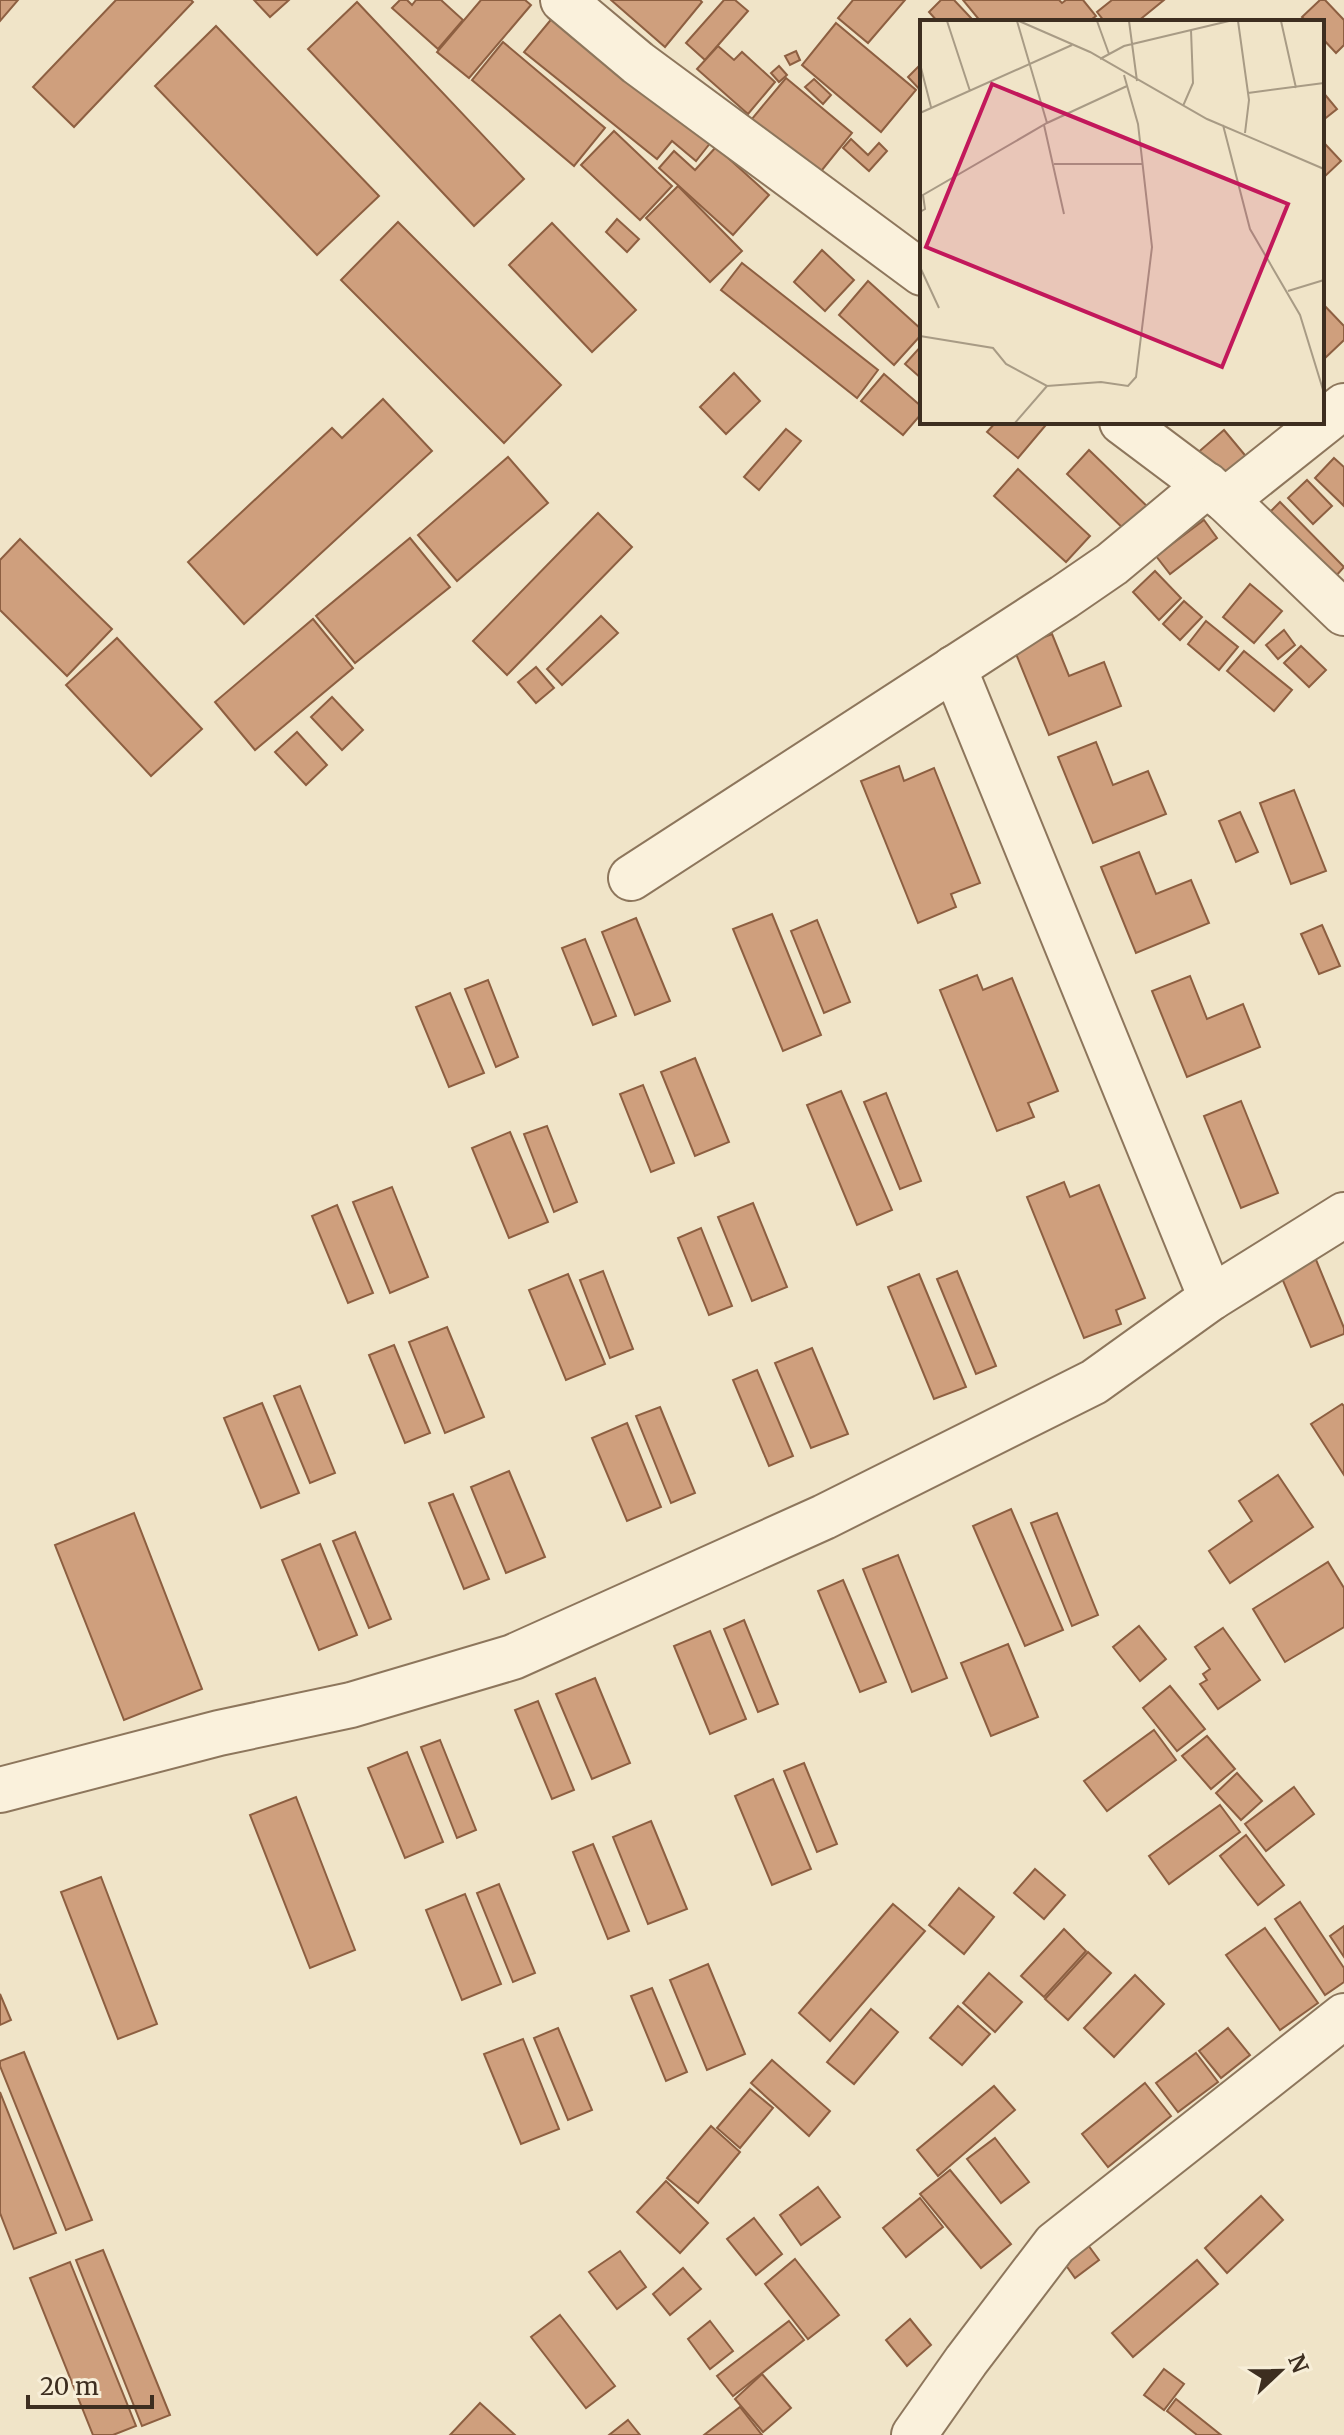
<svg xmlns="http://www.w3.org/2000/svg" width="1344" height="2435" viewBox="0 0 1344 2435" font-family="Merriweather,serif">
<style>
.building{fill:#cf9f7d;stroke:#8d5f41;stroke-width:2}
.lines{fill:none;stroke-linecap:round;stroke-linejoin:round}
.minor-casing{stroke:#8d765c;stroke-width:48}
.minor{stroke:#faf1dc;stroke-width:44}
.inset-road{fill:none;stroke:#a89b85;stroke-width:2}
.view{fill:#c2185b;fill-opacity:0.15;stroke:#c2185b;stroke-width:4}
.inset-edge{fill:none;stroke:#3d2e20;stroke-width:4}
</style>
<rect width="100%" height="100%" fill="#f0e4c8"/>
<!-- building -->
<g class="building">
<path d="M0 0H18L0 21Z"/>
<path d="M116 0H191L193 2 74 127 33 87Z"/>
<path d="M254 0H289L270 17Z"/>
<path d="M400 0H407L412 5 416 0H441L463 20 438 49 392 8Z"/>
<path d="M481 0H525L531 5 469 78 437 52Z"/>
<path d="M611 0H700L702 2 665 47Z"/>
<path d="M724 0H735L748 11 705 60 686 43Z"/>
<path d="M853 0H905L868 43 838 18Z"/>
<path d="M941 0H954L971 18 967 22H938L929 12Z"/>
<path d="M963 0H1059L1062 3 1066 0H1083L1096 16 1088 22H981Z"/>
<path d="M1112 0H1164L1137 22H1105L1097 12Z"/>
<path d="M1320 0H1325L1344 20V45L1336 53 1322 38V22H1307L1302 17Z"/>
<path d="M357 2 524 179 474 226 308 49Z"/>
<path d="M554 16 711 142 696 161 672 141 657 159 524 52Z"/>
<path d="M836 23 916 90 881 132 802 65Z"/>
<path d="M216 26 379 196 317 255 155 86Z"/>
<path d="M503 42 605 128 574 166 472 80Z"/>
<path d="M718 46 734 60 742 52 775 82 748 114 697 69Z"/>
<path d="M796 51 800 60 790 65 785 56Z"/>
<path d="M922 63V92L908 77Z"/>
<path d="M779 66 787 75 779 82 771 73Z"/>
<path d="M786 78 852 133 818 175 751 120Z"/>
<path d="M814 79 831 95 823 104 805 87Z"/>
<path d="M1322 91 1337 109 1322 121Z"/>
<path d="M614 131 672 186 640 220 581 165Z"/>
<path d="M851 139 868 155 879 143 887 151 869 171 843 148Z"/>
<path d="M1326 145 1341 161 1322 179V149Z"/>
<path d="M716 147 769 195 733 235 659 168 674 151 695 170Z"/>
<path d="M678 186 742 251 710 282 646 218Z"/>
<path d="M617 219 639 239 627 252 606 232Z"/>
<path d="M398 222 561 385 504 443 341 280Z"/>
<path d="M552 223 636 310 592 352 509 265Z"/>
<path d="M822 250 854 280 825 311 794 282Z"/>
<path d="M742 263 878 370 857 398 721 290Z"/>
<path d="M868 281 922 330V334L894 365 839 315Z"/>
<path d="M1322 303 1344 326V340L1322 361Z"/>
<path d="M922 345V379L905 364Z"/>
<path d="M734 373 760 401 726 434 700 407Z"/>
<path d="M884 374 922 407V413L903 435 861 401Z"/>
<path d="M383 399 432 451 244 624 188 562 332 428 342 438Z"/>
<path d="M996 422H1041L1045 426 1018 458 987 432Z"/>
<path d="M786 429 801 441 759 490 744 477Z"/>
<path d="M1224 430 1249 460 1221 484 1195 455Z"/>
<path d="M1089 450 1153 512 1131 536 1067 474Z"/>
<path d="M508 457 548 503 457 581 418 535Z"/>
<path d="M1334 458 1344 467V506L1315 478Z"/>
<path d="M1018 469 1090 536 1066 562 994 496Z"/>
<path d="M1307 480 1332 506 1313 524 1288 498Z"/>
<path d="M1280 502 1344 567 1326 587 1261 521Z"/>
<path d="M598 513 632 547 507 675 473 641Z"/>
<path d="M1204 520 1217 538 1170 574 1156 556Z"/>
<path d="M410 538 450 587 355 663 316 616Z"/>
<path d="M20 539 112 629 67 676 0 610V560Z"/>
<path d="M1155 571 1181 598 1159 620 1133 592Z"/>
<path d="M1250 584 1282 611 1254 643 1223 617Z"/>
<path d="M1184 601 1202 617 1180 640 1163 624Z"/>
<path d="M601 616 618 633 562 685 547 669Z"/>
<path d="M313 619 353 668 255 750 215 702Z"/>
<path d="M1206 621 1238 647 1219 670 1188 644Z"/>
<path d="M1284 630 1295 645 1278 659 1266 645Z"/>
<path d="M1052 634 1069 676 1104 662 1121 706 1049 735 1014 649Z"/>
<path d="M117 638 202 729 151 776 66 685Z"/>
<path d="M1301 646 1326 670 1309 687 1284 663Z"/>
<path d="M1244 651 1292 690 1274 711 1227 671Z"/>
<path d="M536 667 554 688 536 703 518 682Z"/>
<path d="M332 697 363 730 342 750 311 717Z"/>
<path d="M297 732 327 765 306 785 275 752Z"/>
<path d="M1096 742 1113 785 1148 771 1166 814 1093 843 1058 757Z"/>
<path d="M899 766 904 781 934 768 980 883 951 894 956 907 918 923 861 781Z"/>
<path d="M1294 790 1326 871 1291 884 1260 803Z"/>
<path d="M1240 812 1258 852 1236 862 1219 821Z"/>
<path d="M1139 852 1156 894 1191 880 1209 923 1136 953 1101 867Z"/>
<path d="M772 914 821 1035 783 1051 733 929Z"/>
<path d="M636 918 670 1001 635 1015 602 932Z"/>
<path d="M817 920 850 1002 824 1013 791 931Z"/>
<path d="M1322 925 1340 966 1319 974 1301 934Z"/>
<path d="M585 939 616 1016 593 1025 562 948Z"/>
<path d="M977 975 983 990 1012 978 1058 1091 1028 1103 1034 1117 997 1131 940 990Z"/>
<path d="M1190 976 1207 1019 1243 1004 1260 1047 1187 1077 1152 991Z"/>
<path d="M488 980 518 1057 496 1067 465 989Z"/>
<path d="M450 993 484 1073 449 1087 416 1007Z"/>
<path d="M695 1058 729 1142 695 1156 661 1072Z"/>
<path d="M643 1085 674 1163 651 1172 620 1094Z"/>
<path d="M841 1091 892 1210 857 1225 807 1105Z"/>
<path d="M886 1093 921 1181 900 1189 864 1102Z"/>
<path d="M1241 1101 1278 1193 1241 1208 1204 1116Z"/>
<path d="M547 1126 577 1202 554 1212 524 1134Z"/>
<path d="M510 1132 548 1222 509 1238 472 1148Z"/>
<path d="M1064 1182 1070 1197 1099 1185 1145 1298 1116 1310 1121 1324 1084 1338 1027 1197Z"/>
<path d="M392 1187 428 1277 390 1293 353 1202Z"/>
<path d="M753 1203 787 1287 752 1301 718 1217Z"/>
<path d="M337 1205 373 1293 348 1303 312 1216Z"/>
<path d="M701 1228 732 1306 709 1315 678 1238Z"/>
<path d="M1312 1250 1344 1328V1334L1311 1347 1276 1264Z"/>
<path d="M603 1271 633 1349 610 1358 580 1280Z"/>
<path d="M957 1271 996 1366 976 1374 937 1279Z"/>
<path d="M568 1274 605 1364 566 1380 529 1290Z"/>
<path d="M919 1274 966 1387 934 1399 888 1287Z"/>
<path d="M447 1327 484 1417 445 1433 409 1342Z"/>
<path d="M394 1345 430 1433 405 1443 369 1355Z"/>
<path d="M812 1348 848 1434 811 1448 775 1363Z"/>
<path d="M757 1370 793 1456 769 1466 733 1380Z"/>
<path d="M300 1386 335 1473 310 1483 274 1396Z"/>
<path d="M262 1403 299 1493 261 1508 224 1418Z"/>
<path d="M1342 1404 1344 1406V1475L1311 1424Z"/>
<path d="M660 1407 695 1493 671 1503 636 1416Z"/>
<path d="M627 1423 661 1507 627 1521 592 1438Z"/>
<path d="M509 1471 545 1557 506 1573 471 1487Z"/>
<path d="M1278 1475 1313 1527 1230 1583 1209 1551 1252 1521 1239 1501Z"/>
<path d="M453 1494 489 1579 464 1589 429 1503Z"/>
<path d="M1011 1509 1063 1630 1025 1646 973 1526Z"/>
<path d="M134 1513 202 1689 124 1720 55 1545Z"/>
<path d="M1057 1513 1098 1615 1072 1626 1031 1523Z"/>
<path d="M355 1532 391 1619 369 1628 333 1541Z"/>
<path d="M320 1544 357 1635 319 1650 282 1560Z"/>
<path d="M898 1555 947 1678 912 1692 863 1569Z"/>
<path d="M1328 1562 1344 1588V1627L1285 1662 1253 1609Z"/>
<path d="M843 1580 886 1682 860 1692 818 1591Z"/>
<path d="M744 1620 778 1704 758 1712 724 1629Z"/>
<path d="M1139 1626 1166 1659 1140 1681 1113 1647Z"/>
<path d="M1223 1628 1260 1680 1218 1709 1200 1684 1207 1680 1203 1674 1210 1669 1195 1647Z"/>
<path d="M710 1631 746 1719 710 1734 674 1646Z"/>
<path d="M1008 1644 1038 1717 991 1736 961 1663Z"/>
<path d="M595 1678 630 1763 592 1779 556 1694Z"/>
<path d="M1170 1686 1205 1729 1177 1751 1143 1708Z"/>
<path d="M538 1701 574 1790 552 1799 515 1710Z"/>
<path d="M1154 1730 1176 1760 1107 1811 1084 1781Z"/>
<path d="M1207 1736 1235 1769 1211 1789 1182 1756Z"/>
<path d="M440 1740 476 1830 457 1838 421 1747Z"/>
<path d="M407 1752 443 1842 405 1858 368 1768Z"/>
<path d="M804 1763 837 1844 817 1852 784 1771Z"/>
<path d="M1237 1773 1262 1801 1241 1820 1216 1793Z"/>
<path d="M773 1779 811 1869 772 1885 735 1796Z"/>
<path d="M1294 1787 1314 1814 1266 1851 1245 1824Z"/>
<path d="M296 1797 355 1950 310 1968 250 1815Z"/>
<path d="M1220 1805 1240 1832 1169 1884 1149 1856Z"/>
<path d="M651 1821 687 1909 648 1924 613 1837Z"/>
<path d="M1246 1835 1284 1885 1258 1905 1220 1856Z"/>
<path d="M593 1844 629 1931 608 1939 573 1852Z"/>
<path d="M1035 1869 1065 1895 1044 1919 1014 1893Z"/>
<path d="M101 1877 157 2024 118 2039 61 1892Z"/>
<path d="M499 1884 535 1973 513 1982 477 1893Z"/>
<path d="M959 1888 994 1917 964 1954 929 1925Z"/>
<path d="M465 1894 501 1984 462 2000 426 1910Z"/>
<path d="M1300 1902 1344 1968V1982L1325 1995 1275 1919Z"/>
<path d="M893 1904 925 1931 830 2041 799 2013Z"/>
<path d="M1344 1926V1957L1330 1936Z"/>
<path d="M1265 1928 1318 2003 1280 2030 1226 1955Z"/>
<path d="M1064 1929 1086 1951 1044 1997 1021 1976Z"/>
<path d="M1088 1952 1111 1973 1068 2020 1045 1999Z"/>
<path d="M708 1964 745 2054 707 2070 670 1980Z"/>
<path d="M989 1973 1022 2002 995 2032 963 2003Z"/>
<path d="M1135 1975 1164 2004 1114 2057 1084 2028Z"/>
<path d="M652 1988 687 2072 666 2081 631 1996Z"/>
<path d="M0 1994 11 2020 0 2025Z"/>
<path d="M958 2006 990 2034 962 2065 930 2038Z"/>
<path d="M871 2009 898 2032 854 2084 827 2062Z"/>
<path d="M558 2028 592 2110 568 2120 534 2038Z"/>
<path d="M1228 2028 1250 2055 1221 2078 1199 2051Z"/>
<path d="M523 2039 559 2129 521 2144 484 2054Z"/>
<path d="M24 2052 92 2220 66 2230 0 2066V2061Z"/>
<path d="M1196 2053 1218 2082 1178 2112 1156 2083Z"/>
<path d="M772 2060 830 2111 809 2136 751 2083Z"/>
<path d="M1145 2083 1171 2116 1108 2167 1082 2134Z"/>
<path d="M994 2086 1015 2110 938 2176 917 2150Z"/>
<path d="M750 2089 773 2108 740 2148 717 2128Z"/>
<path d="M0 2092 56 2233 14 2249 0 2213Z"/>
<path d="M711 2126 740 2152 698 2203 667 2178Z"/>
<path d="M995 2138 1029 2182 1001 2203 967 2159Z"/>
<path d="M950 2170 1011 2244 981 2268 920 2194Z"/>
<path d="M666 2181 708 2223 680 2253 637 2212Z"/>
<path d="M818 2187 840 2217 801 2245 780 2215Z"/>
<path d="M1261 2196 1283 2220 1227 2273 1205 2248Z"/>
<path d="M920 2198 943 2227 906 2257 883 2228Z"/>
<path d="M754 2218 782 2254 756 2275 727 2239Z"/>
<path d="M1088 2245 1099 2260 1075 2278 1065 2264Z"/>
<path d="M103 2250 170 2415 142 2426 76 2260Z"/>
<path d="M620 2251 646 2287 617 2309 589 2272Z"/>
<path d="M795 2259 839 2315 808 2339 765 2284Z"/>
<path d="M1197 2260 1218 2284 1133 2357 1112 2333Z"/>
<path d="M70 2262 136 2426 113 2435H93L30 2278Z"/>
<path d="M683 2268 701 2289 670 2315 653 2294Z"/>
<path d="M560 2315 615 2386 586 2408 531 2337Z"/>
<path d="M910 2319 931 2345 907 2366 886 2340Z"/>
<path d="M710 2321 733 2351 710 2369 688 2339Z"/>
<path d="M789 2321 804 2340 733 2396 717 2376Z"/>
<path d="M1164 2369 1184 2384 1164 2410 1144 2395Z"/>
<path d="M762 2374 791 2408 763 2432 735 2399Z"/>
<path d="M1176 2399 1221 2435H1197L1167 2411Z"/>
<path d="M480 2403 515 2435H450Z"/>
<path d="M740 2407 762 2435H704Z"/>
<path d="M628 2420 640 2435H609Z"/>
</g>
<g class="lines">
<!-- minor casing -->
<g class="minor-casing">
<g id="minor">
<path d="M563 0 638 63 922 273"/>
<path d="M1122 422 1226 500 1344 613"/>
<path d="M1226 500 1344 406"/>
<path d="M954 668 1211 1298"/>
<path d="M631 878 1064 597 1112 564 1207 485"/>
<path d="M0 1790 219 1733 351 1705 513 1657 824 1517 1094 1382 1211 1298 1344 1215"/>
<path d="M914 2435 966 2361 1055 2244 1344 2016"/>
</g>
</g>
<!-- minor -->
<use href="#minor" class="minor"/>
</g>
<!-- overview -->
<g transform="translate(920 20)">
<rect width="404" height="404" fill="#f0e4c8"/>
<path class="inset-road" d="M27 1 50 71M97 1 127 103M99 1 170 32 287 99 404 149M177 1 189 34M209 1 217 61M318 1 329 80 325 113M361 1 376 68M180 39 204 26 309 1M0 44 11 87M328 73 404 63M263 86 273 63 271 10M0 93 152 25M124 105 144 194M303 105 330 209 380 295 404 373M134 144H223M0 192 5 189 3 175 127 103 207 66M0 247 19 288M368 271 404 260M0 316 73 328 86 344 127 366 181 362 208 366 216 357 232 227 218 104 204 55M95 403 127 366"/>
<path class="view" d="M72 64 368 184 302 347 6 227Z"/>
<rect width="404" height="404" class="inset-edge"/>
</g>
<!-- north arrow -->
<g transform="translate(1280 2371) rotate(68)" stroke="#f7eed8" stroke-width="6" paint-order="stroke">
<path d="M0-6L14 30L0 20L-14 30Z" fill="#3d2e20"/>
<text y="-12" font-size="22" font-weight="bold" text-anchor="middle" fill="#3d2e20">N</text>
</g>
<!-- scale -->
<path d="M28 2395v12h124v-12" fill="none" stroke="#3d2e20" stroke-width="4"/>
<text x="40" y="2395" font-size="24" fill="#3d2e20" stroke="#f7eed8" stroke-width="6" paint-order="stroke">20 m</text>
</svg>
